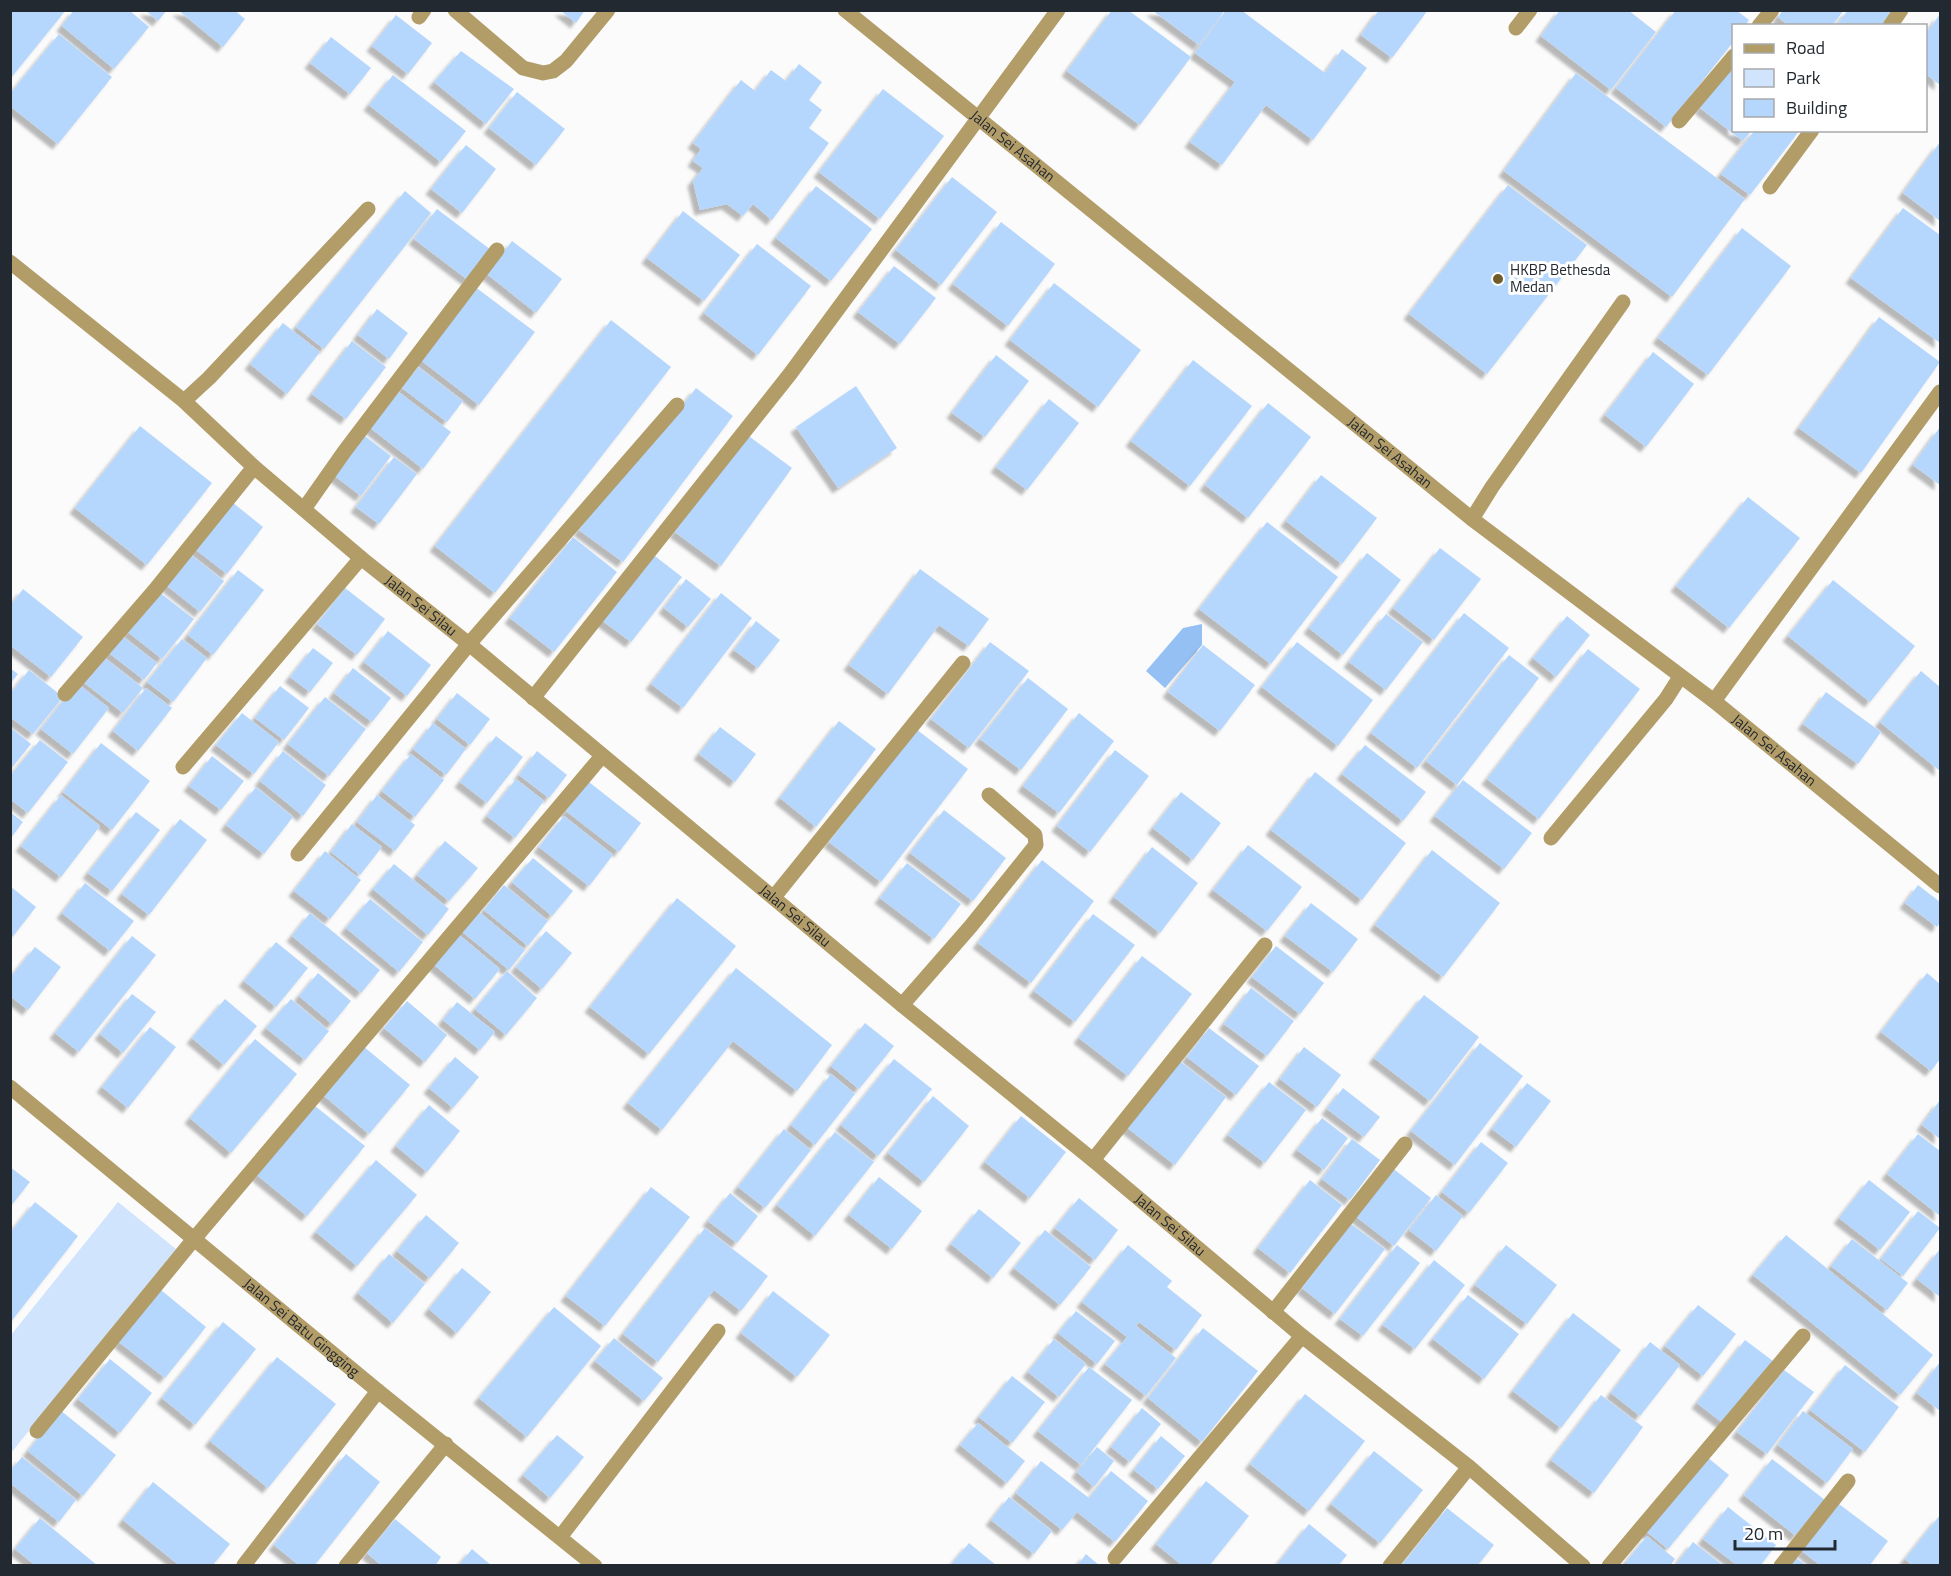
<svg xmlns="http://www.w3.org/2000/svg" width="1951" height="1576" viewBox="0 0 1951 1576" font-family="'Titillium Web',sans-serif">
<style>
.green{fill:#d0e4fd}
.water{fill:#95c0f3}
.building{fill:#b5d6fd;filter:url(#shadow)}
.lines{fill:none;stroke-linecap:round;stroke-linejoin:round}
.minor{stroke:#b29c67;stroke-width:15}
.poi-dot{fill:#715d2c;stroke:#fff;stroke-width:2}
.labels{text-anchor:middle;stroke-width:6;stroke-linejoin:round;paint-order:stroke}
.street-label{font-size:15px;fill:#232930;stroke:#fff}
.poi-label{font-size:15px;fill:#232930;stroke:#fff;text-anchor:start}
</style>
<defs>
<filter id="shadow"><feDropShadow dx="-5.5" dy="5.5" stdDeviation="1.5" flood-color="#0004"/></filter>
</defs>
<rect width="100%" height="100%" fill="#fbfbfb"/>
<!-- green -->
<path class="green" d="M118 1202 176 1249 11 1453V1335Z"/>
<!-- water -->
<path class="water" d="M1202 624V645L1165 688 1146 671 1183 628Z"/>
<!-- building -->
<g class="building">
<path d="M10 10H66L10 79Z"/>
<path d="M74 10H129L149 27 114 69 62 26Z"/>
<path d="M145 10H167L158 21Z"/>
<path d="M178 10H234L245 19 223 47Z"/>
<path d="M560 10H585L576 23Z"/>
<path d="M1112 10H1128L1191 57 1140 125 1067 71Z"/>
<path d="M1152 10H1225L1199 45Z"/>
<path d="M1226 10H1241L1325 73 1342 49 1367 68 1313 140 1266 105 1222 165 1190 142 1235 82 1195 53Z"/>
<path d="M1379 10H1428L1392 58 1361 35Z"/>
<path d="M1560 10H1628L1656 32 1611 90 1541 36Z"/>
<path d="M1676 10H1736L1749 20 1745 26H1734V41L1666 127 1616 88Z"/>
<path d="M1783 10H1844L1832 26H1789L1778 17Z"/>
<path d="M1848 10H1893L1881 26H1836Z"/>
<path d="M1940 14V85L1926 74V34Z"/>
<path d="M396 15 432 43 408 74 372 46Z"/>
<path d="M59 34 112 77 58 144 10 106V94Z"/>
<path d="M331 37 371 68 350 94 310 63Z"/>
<path d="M461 51 514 89 486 124 434 82Z"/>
<path d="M799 64 822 82 809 100 822 110 809 128 829 143 772 220 753 204 743 216 727 204 700 210 693 181 703 168 693 161 701 149 693 143 741 80 755 91 771 70 786 81Z"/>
<path d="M1734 64V130H1752L1743 141 1700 108Z"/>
<path d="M1576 73 1745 199 1672 297 1504 171Z"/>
<path d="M393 75 466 131 441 162 369 105Z"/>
<path d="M883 89 944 136 880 219 819 172Z"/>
<path d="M517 92 565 129 536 165 489 128Z"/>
<path d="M1755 130H1800L1750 195 1721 174Z"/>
<path d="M1940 142V221L1903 193Z"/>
<path d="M466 145 496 169 462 213 431 189Z"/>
<path d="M952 177 997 212 941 285 896 250Z"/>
<path d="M1508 185 1587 245 1487 374 1409 314Z"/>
<path d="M816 186 872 229 831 281 776 238Z"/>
<path d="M405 191 431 213 324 349 296 327Z"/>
<path d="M1903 208 1940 235V343L1851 278Z"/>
<path d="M437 209 491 250 468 280 414 239Z"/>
<path d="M683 211 740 255 704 301 647 258Z"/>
<path d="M1001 222 1055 264 1008 326 953 284Z"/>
<path d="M1742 228 1791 266 1708 375 1658 338Z"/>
<path d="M512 241 562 279 536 313 487 274Z"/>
<path d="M757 244 811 286 758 355 704 313Z"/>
<path d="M894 266 936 298 900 344 858 312Z"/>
<path d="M1054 283 1141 350 1098 407 1010 340Z"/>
<path d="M474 286 535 332 479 405 418 358Z"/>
<path d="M377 309 408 333 389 359 358 335Z"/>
<path d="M1879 317 1940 362 1861 473 1799 428Z"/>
<path d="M611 320 671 367 495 593 435 546Z"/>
<path d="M283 323 320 352 287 394 250 364Z"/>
<path d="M352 341 386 367 346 419 312 394Z"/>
<path d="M1653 352 1694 384 1646 447 1605 415Z"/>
<path d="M996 355 1029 381 985 437 952 413Z"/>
<path d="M1193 360 1252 406 1190 486 1131 441Z"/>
<path d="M418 367 463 401 447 422 402 388Z"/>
<path d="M856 386 897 448 838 488 796 427Z"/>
<path d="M696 388 733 416 623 562 579 530 625 469 677 413Z"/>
<path d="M396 390 451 432 423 469 368 426Z"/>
<path d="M1049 399 1079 423 1027 490 996 467Z"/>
<path d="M1268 403 1311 437 1248 518 1205 485Z"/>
<path d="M140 426 212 483 147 565 75 508Z"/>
<path d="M1940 427V485L1913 465Z"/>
<path d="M361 433 391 456 361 496 331 473Z"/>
<path d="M746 434 792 468 721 566 675 532Z"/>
<path d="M394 457 417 474 379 524 356 507Z"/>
<path d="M1321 475 1377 518 1342 564 1286 521Z"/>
<path d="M1748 497 1800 538 1729 628 1676 586Z"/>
<path d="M232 502 263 527 227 574 195 549Z"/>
<path d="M1267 522 1338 577 1271 664 1199 609Z"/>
<path d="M573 537 617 572 554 652 510 618Z"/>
<path d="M1440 548 1481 579 1434 640 1393 608Z"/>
<path d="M651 553 682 577 631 642 600 619Z"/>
<path d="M1367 553 1401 580 1343 655 1309 628Z"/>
<path d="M190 554 224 581 200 612 166 585Z"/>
<path d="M920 569 989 619 969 646 939 625 888 694 849 665Z"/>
<path d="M238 570 264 590 213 655 188 635Z"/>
<path d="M686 579 711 599 688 627 664 608Z"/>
<path d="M1833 580 1915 646 1870 702 1788 636Z"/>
<path d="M345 588 385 619 357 655 317 624Z"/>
<path d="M23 589 83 637 51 677 10 645V606Z"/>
<path d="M159 592 194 619 162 659 128 632Z"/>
<path d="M721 593 752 618 683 708 651 684Z"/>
<path d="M1464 613 1509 648 1417 768 1371 733Z"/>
<path d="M1386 614 1423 642 1386 690 1349 662Z"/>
<path d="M1567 616 1590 635 1556 677 1533 658Z"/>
<path d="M756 621 780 640 758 668 734 650Z"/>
<path d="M388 631 431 665 407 696 364 662Z"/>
<path d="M122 636 157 663 144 680 109 653Z"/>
<path d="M182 639 207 658 173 702 147 682Z"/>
<path d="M990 642 1029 671 969 748 931 719Z"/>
<path d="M1297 642 1373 700 1338 746 1262 687Z"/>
<path d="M1203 645 1255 685 1220 731 1168 692Z"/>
<path d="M313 648 333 663 310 692 290 677Z"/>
<path d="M1588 649 1640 689 1539 819 1487 779Z"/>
<path d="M1509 655 1539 678 1457 785 1426 761Z"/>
<path d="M102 656 143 688 123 713 82 681Z"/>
<path d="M10 668 18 674 10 684Z"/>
<path d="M353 668 391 698 372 722 334 693Z"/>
<path d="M29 670 63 697 33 734 10 717V694Z"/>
<path d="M1921 671 1940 687V771L1880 722Z"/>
<path d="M1028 678 1068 709 1021 770 980 739Z"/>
<path d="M77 683 109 708 73 754 41 729Z"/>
<path d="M280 686 309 708 284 740 255 718Z"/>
<path d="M146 688 172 708 138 751 113 731Z"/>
<path d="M1826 692 1881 732 1858 764 1803 724Z"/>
<path d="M457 693 490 719 470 745 437 719Z"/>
<path d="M325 697 366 729 329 776 288 744Z"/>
<path d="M242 713 279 742 254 774 216 745Z"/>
<path d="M1079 713 1114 741 1059 813 1023 786Z"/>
<path d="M839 721 876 749 816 827 780 798Z"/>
<path d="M433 723 466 749 446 775 413 749Z"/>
<path d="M10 727 31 744 10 770Z"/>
<path d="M720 727 756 754 735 782 699 754Z"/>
<path d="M916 729 968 769 881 882 829 842Z"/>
<path d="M496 736 523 757 487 803 460 782Z"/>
<path d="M40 740 68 762 28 813 10 799V776Z"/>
<path d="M101 743 150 781 112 830 63 792Z"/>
<path d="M1365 745 1426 792 1403 821 1342 774Z"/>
<path d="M1115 750 1149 776 1090 852 1057 826Z"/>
<path d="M283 751 326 785 303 816 260 781Z"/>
<path d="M537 751 567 775 549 798 519 775Z"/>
<path d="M411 754 444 780 415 817 382 791Z"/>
<path d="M212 756 244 781 221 810 189 786Z"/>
<path d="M1315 772 1406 843 1362 900 1271 830Z"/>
<path d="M516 779 544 801 515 838 487 816Z"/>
<path d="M1463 780 1532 833 1504 869 1435 816Z"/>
<path d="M589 782 641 823 619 852 566 811Z"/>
<path d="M256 787 293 817 264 854 226 825Z"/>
<path d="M1181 792 1221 823 1193 860 1153 828Z"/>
<path d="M61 795 100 826 61 877 21 846Z"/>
<path d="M377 795 415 825 395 851 357 822Z"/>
<path d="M944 810 1006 858 973 901 910 853Z"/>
<path d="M10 812 23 822 10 839Z"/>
<path d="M136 812 160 830 112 891 88 873Z"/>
<path d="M564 816 613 855 589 886 539 847Z"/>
<path d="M180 819 207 840 149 915 122 894Z"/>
<path d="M352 824 382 847 360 875 331 852Z"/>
<path d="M445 841 478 868 449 901 417 875Z"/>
<path d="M1248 845 1302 887 1267 931 1213 890Z"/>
<path d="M1152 847 1198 883 1160 933 1114 897Z"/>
<path d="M1432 850 1500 903 1443 977 1375 925Z"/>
<path d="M325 851 361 880 330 919 294 891Z"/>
<path d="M533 858 573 891 552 916 512 882Z"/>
<path d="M1042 860 1094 901 1031 983 978 943Z"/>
<path d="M907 863 961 904 934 939 880 898Z"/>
<path d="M394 864 449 909 428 935 373 889Z"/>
<path d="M85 883 134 921 110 951 62 913Z"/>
<path d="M504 885 548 921 528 946 484 910Z"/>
<path d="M1918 885 1940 902V923L1937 927 1905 903Z"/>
<path d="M10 886 36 907 10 940Z"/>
<path d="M677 898 736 946 649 1054 590 1007Z"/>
<path d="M370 899 423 942 399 972 346 928Z"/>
<path d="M1311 903 1358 939 1333 972 1285 936Z"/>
<path d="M477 910 525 950 509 970 460 930Z"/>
<path d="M310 913 380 970 361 993 292 936Z"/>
<path d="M1093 914 1135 945 1075 1022 1034 991Z"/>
<path d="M546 931 572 953 542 989 516 967Z"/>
<path d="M457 933 500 969 475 999 432 963Z"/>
<path d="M132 936 156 955 79 1052 55 1033Z"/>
<path d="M276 942 308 968 276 1007 244 981Z"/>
<path d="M1276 946 1324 983 1300 1014 1252 977Z"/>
<path d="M35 947 61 967 28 1010 10 996V978Z"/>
<path d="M1142 956 1192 994 1128 1076 1079 1038Z"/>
<path d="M736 968 832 1045 797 1091 733 1041 662 1130 628 1103Z"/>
<path d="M507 971 537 998 506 1035 475 1009Z"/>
<path d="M318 973 351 1001 332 1024 299 996Z"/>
<path d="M1927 973 1940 984V1059L1931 1071 1881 1032Z"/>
<path d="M1251 988 1294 1021 1267 1056 1224 1024Z"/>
<path d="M132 994 156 1012 123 1053 100 1034Z"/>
<path d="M1424 995 1479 1037 1430 1101 1374 1058Z"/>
<path d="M225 999 257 1026 224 1065 192 1038Z"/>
<path d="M291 999 329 1031 305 1060 266 1028Z"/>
<path d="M407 1001 447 1035 425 1062 384 1028Z"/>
<path d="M457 1002 495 1032 480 1050 443 1020Z"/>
<path d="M865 1023 894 1046 859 1089 831 1066Z"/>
<path d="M150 1027 176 1047 128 1108 102 1087Z"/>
<path d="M1209 1028 1259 1066 1236 1095 1187 1057Z"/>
<path d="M255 1039 297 1074 231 1153 190 1118Z"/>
<path d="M1480 1043 1523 1076 1455 1165 1411 1131Z"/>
<path d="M363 1046 410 1085 369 1134 322 1094Z"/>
<path d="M1304 1047 1341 1075 1317 1107 1280 1079Z"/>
<path d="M455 1057 479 1077 453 1108 429 1088Z"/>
<path d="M894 1059 932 1089 878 1156 841 1125Z"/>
<path d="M1177 1059 1226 1097 1175 1165 1125 1126Z"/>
<path d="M831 1074 855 1094 815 1145 791 1125Z"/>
<path d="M1269 1082 1306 1110 1265 1163 1228 1135Z"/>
<path d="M1527 1083 1551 1101 1516 1147 1492 1129Z"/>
<path d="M1343 1088 1380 1117 1364 1137 1327 1109Z"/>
<path d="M933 1096 969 1126 924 1182 888 1153Z"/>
<path d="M1940 1100V1139L1922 1125Z"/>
<path d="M429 1105 460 1131 427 1172 396 1146Z"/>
<path d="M315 1106 365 1146 307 1216 257 1175Z"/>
<path d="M1021 1116 1066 1152 1030 1198 985 1162Z"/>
<path d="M1322 1118 1348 1138 1324 1170 1297 1150Z"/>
<path d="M784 1129 811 1150 765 1208 738 1187Z"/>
<path d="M835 1132 874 1162 815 1236 777 1205Z"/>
<path d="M1918 1134 1940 1151V1216L1887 1174Z"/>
<path d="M1352 1139 1380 1160 1350 1200 1322 1179Z"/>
<path d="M1481 1142 1508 1163 1469 1213 1442 1192Z"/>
<path d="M376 1160 417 1195 357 1266 316 1232Z"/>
<path d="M10 1167 30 1182 10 1207Z"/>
<path d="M1391 1167 1431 1198 1394 1246 1354 1215Z"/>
<path d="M879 1177 922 1211 892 1249 849 1215Z"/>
<path d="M1310 1180 1342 1205 1290 1273 1258 1248Z"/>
<path d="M1869 1180 1910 1212 1880 1250 1839 1218Z"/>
<path d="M651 1187 690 1217 605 1326 566 1296Z"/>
<path d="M730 1193 758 1216 737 1243 708 1221Z"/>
<path d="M1436 1195 1463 1216 1436 1251 1409 1230Z"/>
<path d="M1079 1198 1118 1230 1095 1260 1055 1228Z"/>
<path d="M35 1202 78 1236 10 1323V1233Z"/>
<path d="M979 1209 1021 1243 993 1278 951 1244Z"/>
<path d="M1918 1211 1940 1228 1903 1276 1881 1259Z"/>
<path d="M426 1215 459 1243 430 1278 397 1251Z"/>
<path d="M1351 1224 1385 1249 1335 1314 1302 1288Z"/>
<path d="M705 1228 768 1276 741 1311 714 1290 658 1362 623 1334Z"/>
<path d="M1045 1230 1091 1267 1060 1305 1014 1268Z"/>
<path d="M1786 1235 1933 1355 1900 1395 1753 1275Z"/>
<path d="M1852 1239 1908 1283 1887 1310 1831 1266Z"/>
<path d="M1128 1245 1172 1281 1167 1287 1202 1315 1176 1350 1139 1322 1136 1326 1176 1358 1146 1396 1105 1364 1127 1337 1082 1302Z"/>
<path d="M1397 1245 1420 1263 1363 1336 1340 1319Z"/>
<path d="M1506 1245 1557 1285 1527 1324 1475 1285Z"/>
<path d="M1940 1249V1297L1917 1279Z"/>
<path d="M389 1254 425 1284 393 1323 358 1293Z"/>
<path d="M1434 1260 1465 1285 1415 1349 1383 1325Z"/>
<path d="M462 1268 491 1292 457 1333 429 1309Z"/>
<path d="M161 1290 206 1327 165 1378 119 1342Z"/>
<path d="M773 1291 830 1335 797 1377 741 1333Z"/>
<path d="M1468 1295 1519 1334 1484 1379 1433 1339Z"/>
<path d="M1698 1305 1736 1334 1703 1376 1665 1346Z"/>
<path d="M554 1307 601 1346 527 1437 479 1398Z"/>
<path d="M1076 1311 1115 1341 1097 1364 1058 1333Z"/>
<path d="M1573 1313 1621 1350 1561 1428 1513 1391Z"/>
<path d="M223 1322 256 1349 195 1425 162 1398Z"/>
<path d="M1203 1328 1258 1371 1202 1442 1148 1398Z"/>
<path d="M614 1338 663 1378 644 1401 595 1361Z"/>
<path d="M1054 1339 1086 1364 1059 1397 1028 1372Z"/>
<path d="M1745 1340 1773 1361 1724 1424 1697 1403Z"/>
<path d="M1650 1342 1680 1365 1640 1416 1611 1393Z"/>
<path d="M277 1357 336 1404 268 1488 210 1441Z"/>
<path d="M110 1359 152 1393 120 1433 78 1399Z"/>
<path d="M1940 1362V1411L1917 1393Z"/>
<path d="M1845 1365 1899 1407 1865 1452 1810 1410Z"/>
<path d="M1089 1367 1132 1400 1081 1465 1038 1431Z"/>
<path d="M1784 1370 1814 1392 1767 1454 1737 1432Z"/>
<path d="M1012 1376 1045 1402 1012 1443 979 1417Z"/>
<path d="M1305 1394 1365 1441 1309 1511 1250 1464Z"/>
<path d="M1601 1395 1643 1427 1594 1493 1551 1460Z"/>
<path d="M1142 1408 1161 1424 1130 1462 1111 1447Z"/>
<path d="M60 1410 116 1455 83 1496 28 1451Z"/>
<path d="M1803 1411 1853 1449 1827 1483 1778 1445Z"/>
<path d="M978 1423 1025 1461 1007 1483 960 1445Z"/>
<path d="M557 1435 584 1457 550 1498 523 1475Z"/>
<path d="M1161 1436 1185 1456 1158 1489 1134 1470Z"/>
<path d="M1097 1447 1114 1461 1094 1487 1077 1472Z"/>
<path d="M1374 1451 1423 1490 1380 1543 1331 1504Z"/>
<path d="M346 1454 380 1482 314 1566H300L274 1545Z"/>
<path d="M22 1457 76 1500 59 1522 10 1483V1471Z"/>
<path d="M1707 1457 1729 1475 1668 1549 1646 1531Z"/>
<path d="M1772 1459 1825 1500 1796 1536 1744 1495Z"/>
<path d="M1041 1461 1089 1498 1111 1471 1148 1501 1115 1542 1077 1512 1062 1530 1016 1493Z"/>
<path d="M1206 1481 1249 1516 1209 1566H1183L1156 1544Z"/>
<path d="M153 1482 230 1544 212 1566H180L123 1520Z"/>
<path d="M1009 1497 1052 1531 1034 1554 991 1520Z"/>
<path d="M1839 1504 1888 1541 1869 1566H1821L1802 1551Z"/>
<path d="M1728 1507 1776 1545 1760 1566H1738L1703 1539Z"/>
<path d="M1447 1508 1494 1545 1477 1566H1401Z"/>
<path d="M1940 1515V1566H1913L1905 1559Z"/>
<path d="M40 1518 98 1566H36L15 1549Z"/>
<path d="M395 1519 441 1557 435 1566H382L367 1553Z"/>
<path d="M1309 1524 1347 1555 1338 1566H1276Z"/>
<path d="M1647 1536 1675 1559 1670 1566H1631L1626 1562Z"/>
<path d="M1693 1542 1724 1566H1675Z"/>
<path d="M969 1543 997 1566H950Z"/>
<path d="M472 1549 492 1566H458Z"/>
<path d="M1086 1554 1100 1566H1077Z"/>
<path d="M1796 1558 1807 1566H1790Z"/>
</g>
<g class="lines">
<!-- minor -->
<g class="minor">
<path d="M455 10 523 68 543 73 553 71 566 61 608 10"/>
<path id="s1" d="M845 10 1472 519 1714 701 1940 886"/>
<path d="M419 17 424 10"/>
<path d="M1759 26 1772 10"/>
<path d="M1890 26 1901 10"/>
<path d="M1516 28 1530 10"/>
<path d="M1679 121 1734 56"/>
<path d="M1770 187 1812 130"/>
<path id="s2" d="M10 262 184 401 254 467 361 558 469 644 902 1005 1093 1160 1302 1336 1469 1467 1583 1566"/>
<path d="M184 401 209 378 368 209"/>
<path d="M304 509 344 452 497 250"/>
<path d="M1472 519 1492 487 1623 302"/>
<path d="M65 694 155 590 254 467"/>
<path d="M533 698 790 374 1058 10"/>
<path d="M1714 701 1940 392"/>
<path d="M183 767 361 558"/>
<path d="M1551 838 1666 699 1680 677"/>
<path d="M298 854 469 644 677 405"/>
<path d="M774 897 963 663"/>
<path d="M902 1005 971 926 1036 845 1035 835 989 795"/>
<path id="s3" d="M10 1087 378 1391 595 1566"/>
<path d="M1093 1160 1265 945"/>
<path d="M1273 1312 1405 1144"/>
<path d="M37 1431 194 1239 602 756"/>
<path d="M561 1536 718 1331"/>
<path d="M1115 1558 1302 1336"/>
<path d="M244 1565 378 1391"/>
<path d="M346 1566 446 1444"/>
<path d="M1390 1566 1469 1467"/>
<path d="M1609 1566 1803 1336"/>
<path d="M1781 1566 1848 1481"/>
</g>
</g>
<!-- markers -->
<circle class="poi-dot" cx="1498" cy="279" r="6"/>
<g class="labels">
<!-- street labels -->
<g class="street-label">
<text dy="5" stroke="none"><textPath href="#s1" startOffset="216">Jalan Sei Asahan</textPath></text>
<text dy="5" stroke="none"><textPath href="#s1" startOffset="702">Jalan Sei Asahan</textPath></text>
<text dy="5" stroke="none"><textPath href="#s2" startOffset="536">Jalan Sei Silau</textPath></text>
<text dy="5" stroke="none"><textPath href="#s1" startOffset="1188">Jalan Sei Asahan</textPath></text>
<text dy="5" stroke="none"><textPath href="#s2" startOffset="1022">Jalan Sei Silau</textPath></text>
<text dy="5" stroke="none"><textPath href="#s2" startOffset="1508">Jalan Sei Silau</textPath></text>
<text dy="5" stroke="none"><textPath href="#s3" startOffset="378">Jalan Sei Batu Gingging</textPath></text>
</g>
<!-- poi labels -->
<g class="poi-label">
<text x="1510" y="275">HKBP Bethesda<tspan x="1510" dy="17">Medan</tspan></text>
</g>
</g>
<!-- border -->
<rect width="1951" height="1576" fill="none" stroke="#232930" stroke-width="24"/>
<!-- legend -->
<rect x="1732" y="24" width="195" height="108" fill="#ffffff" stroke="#a7a9ac" stroke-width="1.5"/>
<rect x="1744" y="44" width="30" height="9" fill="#b29c67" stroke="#a7a9ac" stroke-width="1.5"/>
<text x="1786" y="54" font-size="18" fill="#232930">Road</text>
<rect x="1744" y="69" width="30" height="18" fill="#d0e4fd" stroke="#a7a9ac" stroke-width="1.5"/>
<text x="1786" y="84" font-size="18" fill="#232930">Park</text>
<rect x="1744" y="99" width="30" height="18" fill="#b5d6fd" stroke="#a7a9ac" stroke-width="1.5"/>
<text x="1786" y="114" font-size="18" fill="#232930">Building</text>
<!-- scale -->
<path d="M1735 1540v9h100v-9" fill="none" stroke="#232930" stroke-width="3"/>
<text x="1744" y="1540" font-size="18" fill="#232930" stroke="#ffffff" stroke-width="4.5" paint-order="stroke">20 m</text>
</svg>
